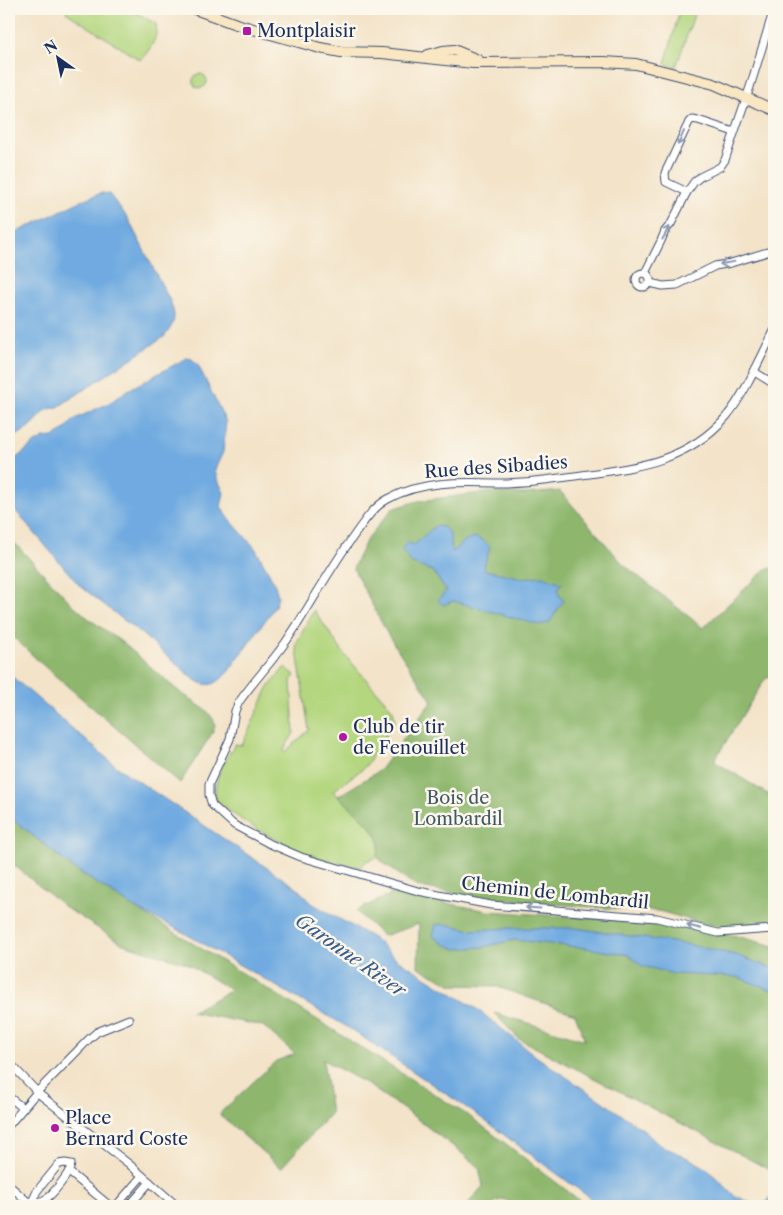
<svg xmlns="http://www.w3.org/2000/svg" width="783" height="1215" viewBox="0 0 783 1215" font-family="'Libre Caslon Text',serif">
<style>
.green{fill:#b3d67e;stroke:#67826e}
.forest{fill:#8eb76d;stroke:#547366}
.water{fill:#6faae0;stroke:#456c9f}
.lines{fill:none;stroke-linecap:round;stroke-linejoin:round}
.minor-casing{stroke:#3b4a6e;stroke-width:9}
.secondary-casing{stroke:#3b4a6e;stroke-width:12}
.minor{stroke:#fff;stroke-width:7}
.secondary{stroke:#f9e7c3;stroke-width:10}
.oneway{stroke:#8d97ae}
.poi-dot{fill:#b5179e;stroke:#fbf7ec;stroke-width:2}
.labels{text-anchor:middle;stroke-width:5;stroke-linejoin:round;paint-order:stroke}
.poi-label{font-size:18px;fill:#1b2f5e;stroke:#fbf7ec;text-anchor:start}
.street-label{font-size:18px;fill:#1b2f5e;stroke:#fbf7ec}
.park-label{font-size:18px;fill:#415966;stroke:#fbf7ec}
.water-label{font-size:19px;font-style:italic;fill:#385a8c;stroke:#fbf7ec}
</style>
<rect width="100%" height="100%" fill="#fbf7ec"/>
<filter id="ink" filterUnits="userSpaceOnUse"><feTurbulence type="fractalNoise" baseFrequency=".02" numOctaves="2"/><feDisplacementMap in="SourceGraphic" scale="10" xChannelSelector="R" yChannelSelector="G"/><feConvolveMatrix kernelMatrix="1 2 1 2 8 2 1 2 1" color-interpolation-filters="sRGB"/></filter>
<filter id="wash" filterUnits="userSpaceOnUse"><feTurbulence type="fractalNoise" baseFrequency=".0096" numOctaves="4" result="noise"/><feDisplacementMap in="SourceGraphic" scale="20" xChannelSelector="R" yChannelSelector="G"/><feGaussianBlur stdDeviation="1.12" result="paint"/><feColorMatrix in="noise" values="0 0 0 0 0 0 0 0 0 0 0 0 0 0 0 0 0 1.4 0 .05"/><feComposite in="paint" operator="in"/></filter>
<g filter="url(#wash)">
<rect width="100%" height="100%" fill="#f3e3c8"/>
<!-- green -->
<g class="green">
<path d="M66 9H130L156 24C159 37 149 52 140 60L67 13Z"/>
<path d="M680 9H696L676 67 665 64Z"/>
<circle cx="200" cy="81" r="7"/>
<path d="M314 610 344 654 393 710 395 721 365 767 333 791C346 804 373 823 379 841 380 847 378 851 377 857L366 861 361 867C348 865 335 863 323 859 286 847 245 826 216 800 213 777 224 764 235 744L242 745 268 688 285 667 295 675 291 681 294 733 283 751H286L309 730 296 644Z"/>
</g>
<!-- forest -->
<g class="forest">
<path d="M560 491 623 564 703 628 766 569 774 568V675L765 679 714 761 774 798V844L769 853 774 855V925L739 927 708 925 659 911 616 909 473 897 416 886 387 866 377 857C378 851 381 846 379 841 373 823 351 809 338 796L379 771 432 701 388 635 353 568 367 539 392 509 418 501 488 492 524 494Z"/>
<path d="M9 537 71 603 88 618 123 643 176 689 207 711 213 719 215 725 213 732 180 783 44 666 9 633Z"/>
<path d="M9 816 73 868 135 908 297 1007 472 1118 587 1206H515L504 1199 495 1202 491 1206H466L483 1186 479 1168 458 1150 409 1113 362 1081 323 1060 331 1113 281 1168 219 1114 276 1061 295 1054 263 1026 191 1012 231 990 186 963 123 944 66 908 9 861Z"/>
<path d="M393 893 488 911 665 923 737 936 774 946V1172L519 1039 494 1013 585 1040 575 1014 495 986 453 985 418 967 419 924 383 936 356 911Z"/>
</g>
<!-- water -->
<g class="water">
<path d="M102 193 109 194 127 217 170 301C177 319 175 322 164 337L58 407C38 411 46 413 33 424 26 431 17 435 9 440V236L87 198Z"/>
<path d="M187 358 192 359 198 365 226 422 223 452 215 469 217 478 224 493 221 507 231 521 255 548 274 582 278 596 275 607 228 672C217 684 210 689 195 680L144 636 79 585 9 503V464L35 443 44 438 54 437 62 432 75 419 111 402 126 391Z"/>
<path d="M435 526 444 527 450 534 452 552 466 540 475 537 484 541 490 547 484 566 485 570 523 578 543 576 562 583 558 588 560 597 564 600 549 623 539 625 453 601 443 605 438 600 446 591 433 571 412 564 402 550 407 542 414 545Z"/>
<path d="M9 674 117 767 297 888 313 904 375 939 395 958 477 1009 537 1057 644 1130 658 1144 694 1161 706 1168 734 1195 753 1204 766 1203 774 1193V1206H601L473 1112 349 1028 179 930 135 908 73 868 9 816Z"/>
<path d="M436 924 450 925 472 930 506 928H575L685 944 736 955 774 969V991L737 977 674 974 642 966 629 955 586 948 514 940 483 947 456 949 444 944 433 936Z"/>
</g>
</g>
<g filter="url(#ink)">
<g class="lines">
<!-- minor casing -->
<g class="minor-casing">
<g id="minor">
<path d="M687 192 666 182 665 173 689 122 692 119 698 120 734 132"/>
<circle cx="643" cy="280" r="7"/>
<path d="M645 273 661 241 665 231 671 224 687 192 694 182 700 177 720 167 725 160 750 87 774 9"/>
<path d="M650 283 663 286 677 285 715 266 731 263 774 250"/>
<path d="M774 331C761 357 744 396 726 417 686 462 638 467 582 475 555 479 527 483 499 483 463 482 422 480 388 499 373 507 363 523 353 537 328 571 309 609 285 643 271 663 253 682 239 702L235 711 230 739 209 784V795L212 805 234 825 268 843 301 857 418 891 491 905 657 918 718 933 774 929"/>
<path d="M753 371 774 384"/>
<path d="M9 1062 39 1094 129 1164 177 1206"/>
<path d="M9 1097 23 1108"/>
<path d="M9 1125 37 1092 89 1039 97 1032 129 1019"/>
<path d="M65 1163 71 1164C71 1172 52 1196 44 1200 41 1202 37 1201 32 1202L37 1191 59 1164Z"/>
<path d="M69 1172 110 1206"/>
<path d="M9 1185 27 1201 32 1202"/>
<path d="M116 1206 142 1176"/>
<path d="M129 1206 150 1182"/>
</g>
</g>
<!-- secondary casing -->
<g class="secondary-casing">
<g id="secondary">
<path d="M195 9 236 24 320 48 341 52 382 53 473 63 604 62 636 64 714 84 774 110"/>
<path d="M428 55 443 51 454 50 478 60"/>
</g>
</g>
<!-- minor -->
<use href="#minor" class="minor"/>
<!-- secondary -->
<use href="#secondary" class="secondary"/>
</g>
<!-- one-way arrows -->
<defs><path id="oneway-shaft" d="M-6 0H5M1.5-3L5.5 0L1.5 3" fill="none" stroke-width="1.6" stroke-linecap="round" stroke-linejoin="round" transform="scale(1.25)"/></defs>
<g class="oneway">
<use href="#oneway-shaft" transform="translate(681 138) rotate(114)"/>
<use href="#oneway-shaft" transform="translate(666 233) rotate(-61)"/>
<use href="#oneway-shaft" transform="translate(727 263) rotate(170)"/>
<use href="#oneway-shaft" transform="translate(533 908) rotate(-176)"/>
<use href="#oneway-shaft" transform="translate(694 927) rotate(-166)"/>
</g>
</g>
<!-- markers -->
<g class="poi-dot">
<rect x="242" y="26" width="10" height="10" rx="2.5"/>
<circle cx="343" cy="737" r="5"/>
<circle cx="55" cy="1128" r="5"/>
</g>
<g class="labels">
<!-- poi labels -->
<g class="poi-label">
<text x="257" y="37">Montplaisir</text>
<text x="353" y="733">Club de tir<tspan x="353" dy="21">de Fenouillet</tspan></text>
<text x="65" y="1124">Place<tspan x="65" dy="21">Bernard Coste</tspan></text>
</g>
<!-- street labels -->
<g class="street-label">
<text transform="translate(496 467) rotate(-4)" y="6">Rue des Sibadies</text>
<text transform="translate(555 893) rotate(6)" y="6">Chemin de Lombardil</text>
</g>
<!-- park labels -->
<g class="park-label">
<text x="458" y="804">Bois de<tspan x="458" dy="21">Lombardil</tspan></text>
</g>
<!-- water labels -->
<g class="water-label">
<text transform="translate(351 955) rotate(35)" y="7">Garonne River</text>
</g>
</g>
<!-- margin -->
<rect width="783" height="1215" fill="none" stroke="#fbf7ec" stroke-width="30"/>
<!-- north arrow -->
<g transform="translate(58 58) rotate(327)" stroke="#fbf7ec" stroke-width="4" paint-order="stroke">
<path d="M0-4L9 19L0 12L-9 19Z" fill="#1b2f5e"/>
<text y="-8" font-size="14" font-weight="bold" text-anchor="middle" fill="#1b2f5e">N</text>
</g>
</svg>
